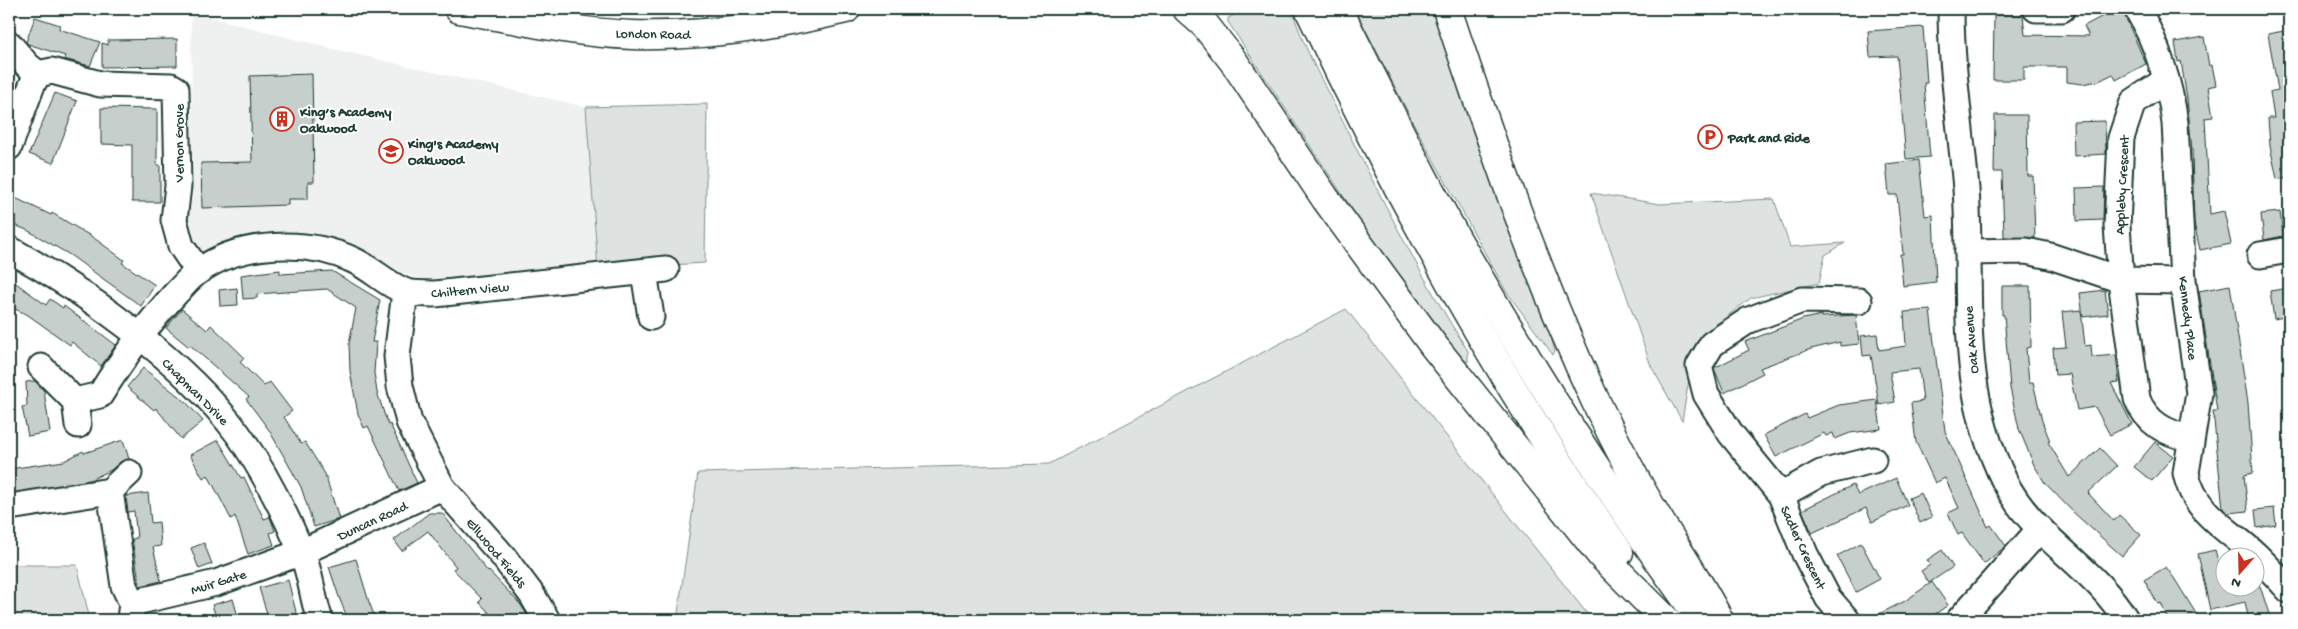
<svg xmlns="http://www.w3.org/2000/svg" width="2298" height="629" viewBox="0 0 2298 629" font-family="'Gochi Hand',sans-serif">
<style>
.built{fill:#eef1f0}
.green{fill:#dee3e2;stroke:#7e908b}
.building{fill:#c7cfcc;stroke:#1f3d34}
.lines{fill:none;stroke-linecap:round;stroke-linejoin:round}
.minor-casing{stroke:#1f3d34;stroke-width:29}
.major-casing{stroke:#1f3d34;stroke-width:31}
.highway-casing{stroke:#1f3d34;stroke-width:31}
.minor{stroke:#fff;stroke-width:25}
.major{stroke:#fff;stroke-width:28}
.highway{stroke:#fff;stroke-width:28}
.labels{text-anchor:middle;stroke-width:4;stroke-linejoin:round;paint-order:stroke}
.street-label{font-size:14px;fill:#1f3d34;stroke:#fff}
.poi-label{font-size:14px;font-weight:bold;fill:#1f3d34;stroke:#fff;text-anchor:start}
</style>
<rect width="100%" height="100%" fill="#fff"/>
<filter id="ink" filterUnits="userSpaceOnUse"><feTurbulence type="fractalNoise" baseFrequency=".02" numOctaves="2"/><feDisplacementMap in="SourceGraphic" scale="10" xChannelSelector="R" yChannelSelector="G"/><feConvolveMatrix kernelMatrix="1 2 1 2 8 2 1 2 1" color-interpolation-filters="sRGB"/></filter>
<g filter="url(#ink)">
<!-- built -->
<path class="built" d="M191 12 329 48 586 107 598 269 435 282 401 273 338 239 296 233 273 236 207 253 203 252 193 240 187 221 193 196Z"/>
<!-- green -->
<g class="green">
<path d="M1247 9H1292C1304 51 1328 91 1347 130 1385 205 1423 281 1468 351V362L1461 358 1356 215 1228 22V18Z"/>
<path d="M1355 9H1434L1464 108 1521 260 1544 313 1555 351 1553 355 1506 291 1415 126Z"/>
<path d="M707 104 705 263 598 269 586 107Z"/>
<path d="M1591 193 1660 204 1774 199 1790 247 1845 243 1825 255 1819 283 1751 298 1706 332 1692 361 1682 421 1651 366Z"/>
<path d="M1346 309 1592 620H677L698 473 1049 464Z"/>
<path d="M9 565H77L90 620H9Z"/>
</g>
<!-- building -->
<g class="building">
<path d="M2116 9H2121L2124 14 2146 64 2116 80 2113 74 2099 81 2082 84 2067 82V67H2024V80H1993L1994 15H2023L2025 35 2089 36 2084 26Z"/>
<path d="M35 17 60 25 59 29 100 42 90 66 64 59 65 56 28 44 26 42Z"/>
<path d="M1923 27 1927 83H1924L1930 157 1906 159 1897 56 1870 57 1868 31Z"/>
<path d="M2289 30V177L2277 179 2270 146 2268 118H2274L2270 92 2278 90 2268 34Z"/>
<path d="M2204 37 2209 66 2212 65 2216 85 2208 87 2213 117 2205 118 2210 214 2224 211 2231 244 2200 250 2194 223 2192 150 2187 99 2181 61 2178 62 2175 42Z"/>
<path d="M177 39V66L102 67V43L108 45V40Z"/>
<path d="M312 74 314 182H308V199H288V205L202 208 201 163 252 162 250 76Z"/>
<path d="M55 93 77 101 53 163 29 154Z"/>
<path d="M101 108 157 109V165H160V202H132V145L101 144Z"/>
<path d="M1995 115H2027L2028 176H2033L2035 238 2004 237 2002 172H1994Z"/>
<path d="M2105 121 2106 154 2074 156 2073 122Z"/>
<path d="M1919 160 1925 216 1933 215 1936 282 1903 286 1900 254H1903L1897 195H1889L1886 164Z"/>
<path d="M2104 187 2103 220 2077 221 2076 188Z"/>
<path d="M9 195 51 215 52 213 94 238 124 260 122 263 155 285 141 306 70 255 27 230 9 223Z"/>
<path d="M2280 212 2283 236 2264 240 2261 214Z"/>
<path d="M280 270V274L332 271 380 300 372 342H376L374 373 377 392 388 425 390 424 417 483 399 491 368 426 364 428 358 414 350 371 349 344 356 308 327 289 257 294V298L243 299 241 275Z"/>
<path d="M9 278 46 305 50 299 63 308 64 306 116 345 101 366 72 342 70 345 28 315 9 306Z"/>
<path d="M2230 285 2248 403 2253 473 2244 475 2248 511 2228 513 2223 509 2213 411H2217L2199 291Z"/>
<path d="M2002 286H2030L2031 347 2026 348 2029 383 2033 382 2042 421 2050 441 2048 442 2069 477 2100 448 2117 466 2088 493 2114 521 2119 515 2141 535 2122 556 2073 512 2045 483 2034 465 2019 429 2010 388 2004 315H2002Z"/>
<path d="M237 288 238 305 220 306 219 290Z"/>
<path d="M2289 288V316L2274 319 2270 291Z"/>
<path d="M2105 290 2108 314 2083 317 2080 293Z"/>
<path d="M182 309 207 330 211 325 244 357 240 362 264 386 270 382 292 411 284 417 301 444 305 442 325 474 339 519 314 527 301 487 269 430 246 399 249 397 190 345 189 347 166 328Z"/>
<path d="M1930 310 1945 431 1988 527 1991 525 2006 546 1984 564 1962 533 1958 535 1948 513 1959 508 1945 478 1935 483 1916 442 1911 403 1923 401 1919 369 1890 372 1895 402 1879 405 1871 355 1863 356 1861 336 1877 334 1879 350 1906 346 1904 312Z"/>
<path d="M2081 310 2085 346 2091 345 2092 357 2116 355 2119 382 2111 383 2132 424 2110 435 2095 407 2077 410 2070 374 2055 375 2053 348 2066 347 2062 312Z"/>
<path d="M1822 315V317L1856 315 1859 344 1840 346V342L1811 349 1760 368 1763 373 1724 393 1714 368 1749 350 1745 342 1803 319Z"/>
<path d="M143 368 186 402 203 421 181 439 156 408 154 410 127 387Z"/>
<path d="M35 381 44 391 50 432 28 436 22 407 27 406 26 382Z"/>
<path d="M1877 400 1881 429 1850 433 1835 439 1833 433 1826 436 1824 433 1776 457 1764 435 1805 414 1807 418 1839 405Z"/>
<path d="M123 440 129 459 120 462 111 470 90 480 9 494V469L64 461 83 451 84 453Z"/>
<path d="M218 440 241 478 244 477 264 519 270 517 275 531 270 533 274 545 248 554 235 516 231 519 208 475 203 478 190 455Z"/>
<path d="M2155 442 2173 456 2152 481 2134 467Z"/>
<path d="M1896 478 1908 505 1872 522 1866 508 1812 533 1802 510 1853 485 1858 495Z"/>
<path d="M148 493 151 523 159 522 161 546 153 547 161 581 140 586 132 539 137 538 134 511 128 512 126 496Z"/>
<path d="M1921 493 1932 517 1920 523 1909 498Z"/>
<path d="M2274 508 2276 525 2257 528 2255 510Z"/>
<path d="M429 513H442L488 572 489 571 521 605 530 620H496L479 602 482 599 453 569 456 567 428 531 402 551 394 540Z"/>
<path d="M204 543 212 564 199 569 191 548Z"/>
<path d="M1861 543 1880 579 1856 592 1837 556Z"/>
<path d="M1942 550 1953 567 1929 583 1921 571 1930 565 1927 560Z"/>
<path d="M2215 550 2218 561 2220 560 2226 586H2260L2271 620H2249L2245 602 2210 610 2198 554Z"/>
<path d="M356 559 369 602 376 620H348L339 597 329 567Z"/>
<path d="M2166 567 2174 578 2200 620H2168L2161 603 2158 604 2144 580Z"/>
<path d="M288 580 298 620H269L259 588Z"/>
<path d="M1932 582 1948 605 1927 620H1867L1905 601Z"/>
<path d="M233 599 239 620H217L212 605Z"/>
</g>
<g class="lines">
<!-- minor casing -->
<g class="minor-casing">
<g id="minor">
<path d="M1951 9C1951 69 1961 129 1966 189 1973 292 1956 384 2005 482 2033 538 2094 566 2126 620"/>
<path d="M2036 9H2062"/>
<path d="M2137 9C2157 42 2170 85 2175 123L2183 281 2199 393 2186 473C2194 514 2230 530 2257 556 2268 567 2279 579 2289 590"/>
<path d="M9 44 27 65 38 74"/>
<path d="M2166 80 2133 102 2121 138 2117 226 2121 280 2137 399C2147 423 2165 433 2190 438"/>
<path d="M9 147 32 85 38 74 52 71 100 84 171 86 176 89 178 186 174 220 181 246 198 271"/>
<path d="M9 249C88 293 184 361 238 434 262 468 285 513 301 551 311 572 312 598 320 620"/>
<path d="M1968 252 2026 251 2050 256 2121 280 2183 281"/>
<path d="M2260 255 2289 250"/>
<path d="M644 272 651 317"/>
<path d="M405 292 397 356 400 386 409 422 442 487 502 555 532 595 547 620"/>
<path d="M41 367 75 401 78 425"/>
<path d="M75 401 100 395C123 358 147 324 177 292 184 285 191 276 199 271 240 241 307 239 353 260 371 268 386 284 404 291 413 295 426 293 435 294L666 269"/>
<path d="M110 491 124 586 132 603 130 619"/>
<path d="M1781 495 1821 473 1873 460"/>
<path d="M16 506 110 491 129 473"/>
<path d="M132 603 216 583 302 552 442 487"/>
<path d="M1847 620 1828 598 1805 554 1781 495 1731 434 1706 394 1699 366 1712 344 1749 320 1802 300 1859 301"/>
<path d="M1959 620 2040 529"/>
</g>
</g>
<!-- major casing -->
<g class="major-casing">
<path id="major" d="M459 9C515 19 574 33 632 35 705 37 776 26 846 9"/>
</g>
<!-- highway casing -->
<g class="highway-casing">
<g id="highway">
<path d="M1187 9 1205 25 1234 62 1325 198 1433 345 1601 555 1666 620"/>
<path d="M1309 9C1398 197 1500 381 1619 552"/>
<path d="M1338 9C1376 84 1413 161 1454 234 1529 367 1611 496 1701 620"/>
<path d="M1447 9C1491 141 1536 273 1595 400 1613 437 1632 475 1653 510 1675 547 1700 582 1719 620"/>
</g>
</g>
<!-- minor -->
<use href="#minor" class="minor"/>
<!-- major -->
<use href="#major" class="major"/>
<!-- highway -->
<use href="#highway" class="highway"/>
</g>
</g>
<!-- icons -->
<defs>
<g id="building-ring" transform="scale(1.25)"><circle r="9.5" fill="#fff" stroke="#c8321e" stroke-width="1.5"/><path d="M-4-6H4V6H1V3H-1V6H-4ZM-2.5-4.3h1.7v1.8h-1.7ZM.8-4.3h1.7v1.8H.8ZM-2.5-1h1.7V.8h-1.7ZM.8-1h1.7V.8H.8Z" fill="#c8321e"/></g>
<g id="parking-ring" transform="scale(1.25)"><circle r="9.5" fill="#fff" stroke="#c8321e" stroke-width="1.5"/><path d="M-3.5-5.5H1a3.5 3.5 0 0 1 0 7H-1V5.5H-3.5ZM-1-3.4V-.6H.8a1.4 1.4 0 0 0 0-2.8Z" fill="#c8321e"/></g>
<g id="school-ring" transform="scale(1.25)"><circle r="9.5" fill="#fff" stroke="#c8321e" stroke-width="1.5"/><path d="M0-5L7-2L0 1L-7-2ZM-4 1L0 2.5L4 1V4Q0 6-4 4Z" fill="#c8321e"/></g>
</defs>
<g fill-rule="evenodd">
<use href="#building-ring" x="282" y="119"/>
<use href="#parking-ring" x="1710" y="137"/>
<use href="#school-ring" x="391" y="151"/>
</g>
<g class="labels">
<!-- street labels -->
<g class="street-label">
<text transform="translate(653 33) rotate(1)" y="5">London Road</text>
<text transform="translate(178 143) rotate(-90)" y="5">Vernon Grove</text>
<text transform="translate(2121 185) rotate(-87)" y="5">Appleby Crescent</text>
<text transform="translate(470 289) rotate(-5)" y="5">Chiltern View</text>
<text transform="translate(2189 318) rotate(83)" y="5">Kennedy Place</text>
<text transform="translate(1970 340) rotate(-95)" y="5">Oak Avenue</text>
<text transform="translate(196 391) rotate(45)" y="5">Chapman Drive</text>
<text transform="translate(372 520) rotate(-25)" y="5">Duncan Road</text>
<text transform="translate(1804 547) rotate(65)" y="5">Sadler Crescent</text>
<text transform="translate(497 552) rotate(50)" y="5">Ellwood Fields</text>
<text transform="translate(218 581) rotate(-17)" y="5">Muir Gate</text>
</g>
<!-- poi labels -->
<g class="poi-label">
<text x="300" y="116">King’s Academy<tspan x="300" dy="16">Oakwood</tspan></text>
<text x="1728" y="142">Park and Ride</text>
<text x="408" y="148">King's Academy<tspan x="408" dy="16">Oakwood</tspan></text>
</g>
</g>
<!-- margin -->
<rect width="2298" height="629" fill="none" stroke="#fff" stroke-width="30"/>
<rect x="15" y="15" width="2268" height="599" fill="none" stroke="#1f3d34" stroke-width="2" filter="url(#ink)"/>
<!-- north arrow -->
<g transform="translate(2240 572) rotate(200)"><circle r="24" fill="#ffffff" stroke="#a5b1ae"/>
<path d="M0-4L9 19L0 12L-9 19Z" fill="#c8321e"/>
<text y="-8" font-size="14" font-weight="bold" text-anchor="middle" fill="#1f3d34">N</text>
</g>
</svg>
